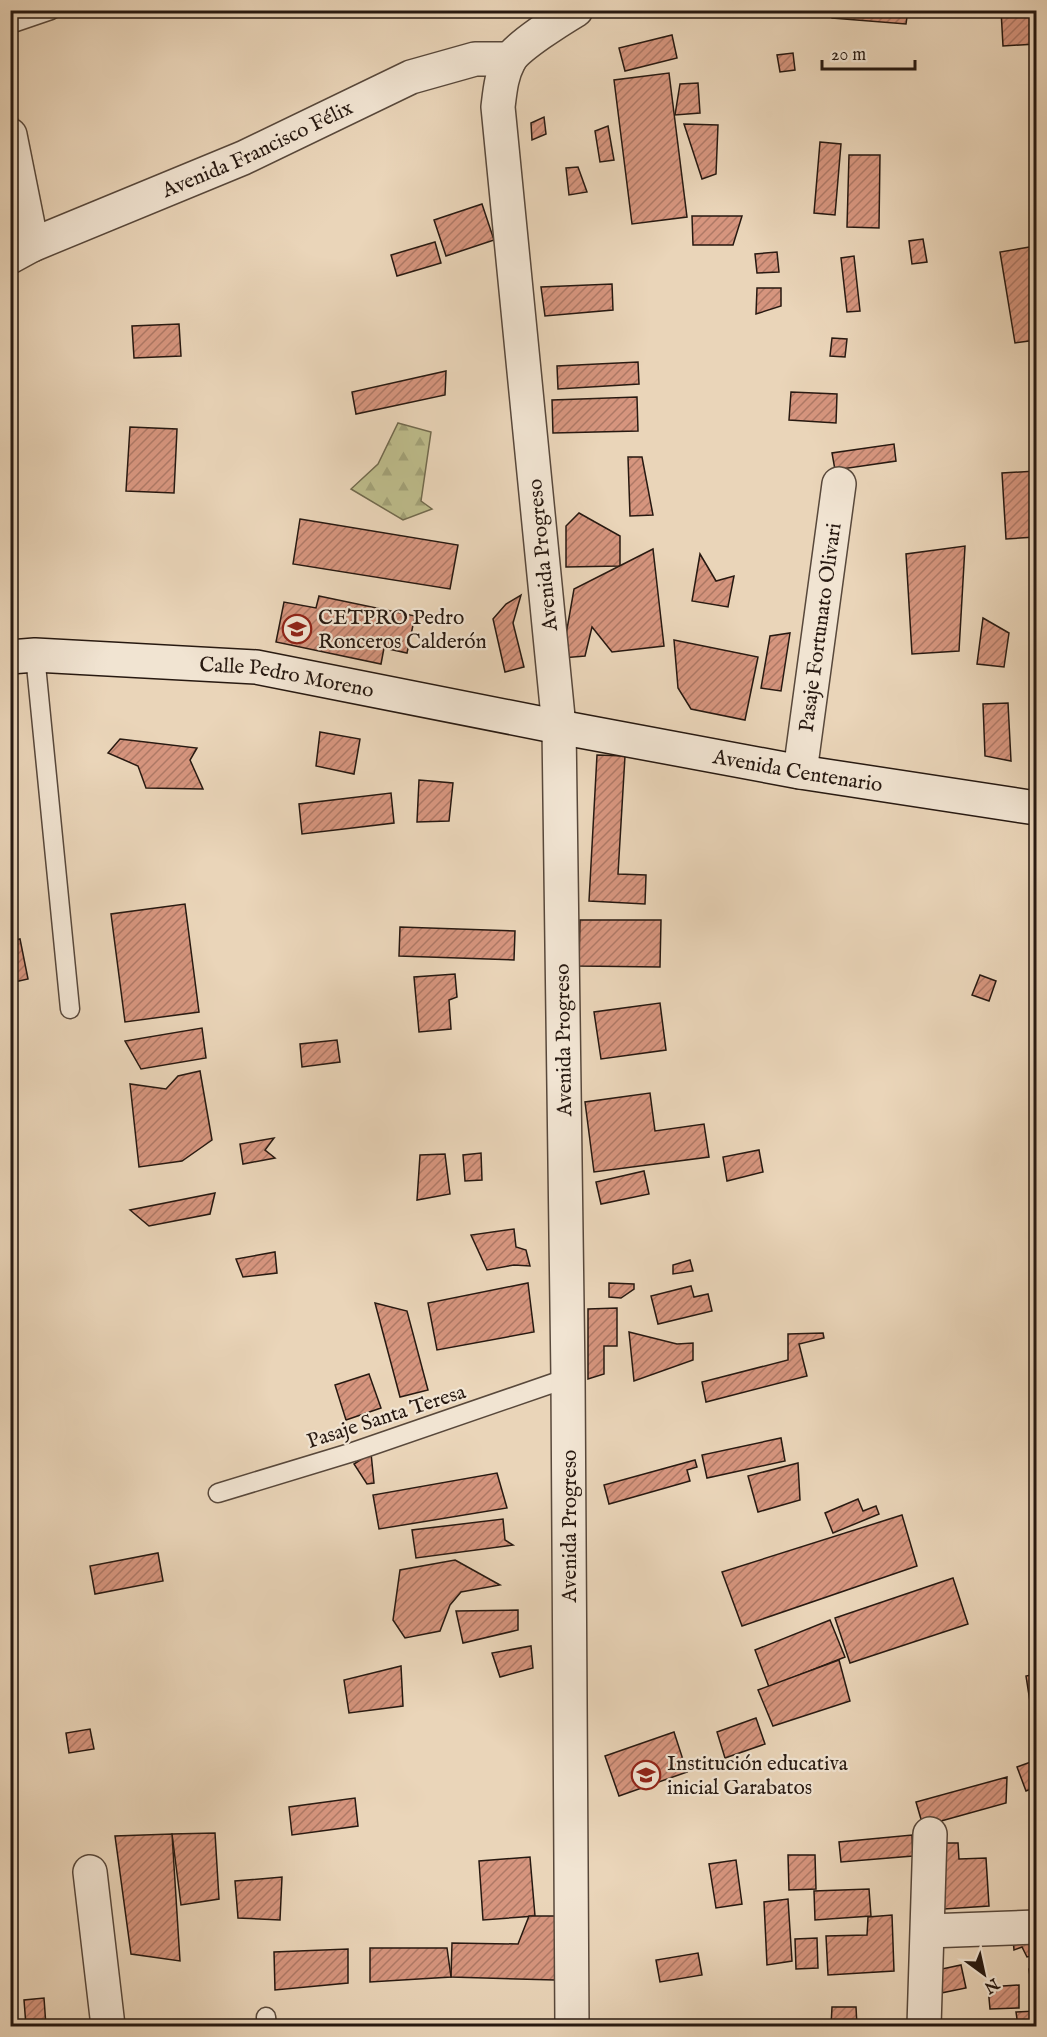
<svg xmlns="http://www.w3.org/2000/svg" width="1047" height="2037" viewBox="0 0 1047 2037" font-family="'IM FELL English',serif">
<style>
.forest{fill:url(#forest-firs);stroke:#726a4e;stroke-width:1.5}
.building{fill:url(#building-hatch);stroke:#271911;stroke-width:1.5}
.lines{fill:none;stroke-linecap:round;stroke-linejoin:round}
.service-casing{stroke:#58483b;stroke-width:21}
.minor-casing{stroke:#58483b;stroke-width:36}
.secondary-casing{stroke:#271911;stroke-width:36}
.service{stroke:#f1e4d2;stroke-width:18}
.minor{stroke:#f1e4d2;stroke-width:33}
.secondary{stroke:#f1e4d2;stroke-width:33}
.labels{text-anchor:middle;stroke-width:4.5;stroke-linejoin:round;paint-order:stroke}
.street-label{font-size:21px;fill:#271911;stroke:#f1e4d2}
.poi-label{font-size:21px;fill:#271911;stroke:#f1e4d2;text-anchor:start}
</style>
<defs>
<pattern id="forest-firs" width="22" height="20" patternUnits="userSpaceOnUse" patternTransform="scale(1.5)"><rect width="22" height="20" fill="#bdbc8b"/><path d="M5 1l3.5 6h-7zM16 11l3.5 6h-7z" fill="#a2a177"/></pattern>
<pattern id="building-hatch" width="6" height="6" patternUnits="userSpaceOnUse" patternTransform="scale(1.5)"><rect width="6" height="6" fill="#d6957e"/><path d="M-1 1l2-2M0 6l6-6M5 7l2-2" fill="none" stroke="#ae7966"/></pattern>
</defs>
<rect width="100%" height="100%" fill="#ead5b9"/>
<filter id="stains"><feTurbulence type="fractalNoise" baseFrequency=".00333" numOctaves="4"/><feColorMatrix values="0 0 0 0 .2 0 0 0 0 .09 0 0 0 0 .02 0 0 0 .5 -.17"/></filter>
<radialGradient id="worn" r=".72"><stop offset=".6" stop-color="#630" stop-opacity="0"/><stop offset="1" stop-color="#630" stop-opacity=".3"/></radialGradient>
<!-- forest -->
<path class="forest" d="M398 423 431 432 421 501 432 509 403 520 351 489 378 464Z"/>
<!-- building -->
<g class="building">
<path d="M829 10H908L906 24 832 18Z"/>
<path d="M1001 10H1036V44L1003 46Z"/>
<path d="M672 35 677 58 625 71 619 48Z"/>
<path d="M793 53 795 70 780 72 777 55Z"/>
<path d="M669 73 687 217 632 224 614 80Z"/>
<path d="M698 83 700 113 675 115 680 84Z"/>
<path d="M544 117 546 134 532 140 531 123Z"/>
<path d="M684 124 718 125 716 174 702 179Z"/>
<path d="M608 126 614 160 600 162 595 131Z"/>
<path d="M820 142 841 144 835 215 814 213Z"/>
<path d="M849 155H880L879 228 847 227Z"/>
<path d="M578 167 587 192 569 195 566 168Z"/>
<path d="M482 204 494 240 446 256 434 220Z"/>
<path d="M692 216H742L733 245H693Z"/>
<path d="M923 239 927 262 912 264 909 241Z"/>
<path d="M435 242 441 263 397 276 391 255Z"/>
<path d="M1036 246V340L1015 343 1000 252Z"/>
<path d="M777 252 779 272 757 273 755 254Z"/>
<path d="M854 256 860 311 847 312 841 258Z"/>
<path d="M612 284 613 310 545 316 541 287Z"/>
<path d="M757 288H781V306L756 314Z"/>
<path d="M179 324 181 356 134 358 132 326Z"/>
<path d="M832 338 847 339 845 357 830 356Z"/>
<path d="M638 362 639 384 558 389 557 366Z"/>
<path d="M446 371 445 395 356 414 352 392Z"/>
<path d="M791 392 837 394 836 423 789 420Z"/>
<path d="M637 397 638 431 553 433 552 400Z"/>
<path d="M130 427 177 429 174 493 126 491Z"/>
<path d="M894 444 896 461 835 470 832 453Z"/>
<path d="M628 457H642L653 515 630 516Z"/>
<path d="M1036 471V501H1033L1035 537 1006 539 1002 473Z"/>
<path d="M579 513 620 536V566L566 567V526Z"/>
<path d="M300 519 458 545 450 589 293 564Z"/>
<path d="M965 546 959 651 912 654 906 554Z"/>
<path d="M653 549 664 646 612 652 592 627 585 656 562 658 574 589Z"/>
<path d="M700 554 716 581 734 576 728 607 692 601Z"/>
<path d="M521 595 513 623 524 667 505 672 493 619 506 604Z"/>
<path d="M319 596 415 616 407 653 384 648 381 664 276 642 284 602 316 608Z"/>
<path d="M983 618 1009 633 1004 667 977 664Z"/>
<path d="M790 633 781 691 761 688 770 636Z"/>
<path d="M674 640 758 657 745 720 691 709 678 688Z"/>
<path d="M1008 703 1011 761 985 756 983 704Z"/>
<path d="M320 732 360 739 354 774 316 766Z"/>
<path d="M120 739 197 748 190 760 203 789 146 788 138 766 108 753Z"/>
<path d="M597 755 625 756 618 874 646 875 645 904 589 901Z"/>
<path d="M419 780 453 783 449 821 417 822Z"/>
<path d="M391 793 394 823 302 834 299 804Z"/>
<path d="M185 904 199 1012 125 1022 111 914Z"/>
<path d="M580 920H661L660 967 579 966Z"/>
<path d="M400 927 515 931 514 960 399 956Z"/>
<path d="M20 939 28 979 10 983V941Z"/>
<path d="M455 974 457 997 449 1000 451 1029 419 1032 414 977Z"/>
<path d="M980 975 996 981 989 1001 972 995Z"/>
<path d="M660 1003 666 1050 601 1059 594 1012Z"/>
<path d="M202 1028 206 1058 141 1069 125 1041Z"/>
<path d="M337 1040 340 1062 302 1067 300 1044Z"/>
<path d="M200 1071 212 1140 182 1161 139 1167 130 1084 166 1089 178 1076Z"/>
<path d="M650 1093 655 1131 704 1124 709 1157 594 1172 585 1102Z"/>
<path d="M274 1138 265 1150 275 1158 243 1164 240 1144Z"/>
<path d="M759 1150 763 1172 727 1181 723 1157Z"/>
<path d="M481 1153 482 1180 465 1181 463 1155Z"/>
<path d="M445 1154 450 1194 417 1200 420 1155Z"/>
<path d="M644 1171 649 1194 601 1204 596 1182Z"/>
<path d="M215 1193 210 1214 149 1226 130 1210Z"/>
<path d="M514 1229 516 1247 526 1250 530 1266 514 1265 487 1270 471 1235Z"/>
<path d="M275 1252 277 1273 243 1277 236 1259Z"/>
<path d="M690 1260 693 1271 673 1274V1265Z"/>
<path d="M528 1283 534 1332 437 1350 428 1303Z"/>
<path d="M609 1283 634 1284V1289L621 1298 609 1297Z"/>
<path d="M691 1286 694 1297 708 1294 712 1311 658 1324 651 1296Z"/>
<path d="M375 1303 407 1311 428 1390 400 1397Z"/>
<path d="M617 1308V1346H604V1374L588 1379V1309Z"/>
<path d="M629 1332 677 1344 693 1343V1360L634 1381Z"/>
<path d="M823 1333 824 1338 799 1344 807 1376 706 1402 702 1382 788 1360V1334Z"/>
<path d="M369 1374 381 1408 346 1420 335 1385Z"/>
<path d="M781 1438 785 1461 707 1478 702 1455Z"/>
<path d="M371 1453 374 1483 367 1484 354 1464Z"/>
<path d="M695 1460 697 1467 687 1470 690 1481 609 1504 604 1485Z"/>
<path d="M798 1463 800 1500 758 1512 748 1476Z"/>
<path d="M497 1473 507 1508 379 1529 373 1495Z"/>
<path d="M858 1499 863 1511 876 1506 879 1514 833 1533 825 1513Z"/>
<path d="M902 1515 917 1566 742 1626 722 1572Z"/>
<path d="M503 1519 505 1540 513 1545 416 1558 412 1530Z"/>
<path d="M158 1553 163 1581 95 1594 90 1566Z"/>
<path d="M455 1560 500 1585 461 1592 450 1605 440 1631 405 1638 393 1620 400 1570Z"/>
<path d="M953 1578 968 1624 850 1663 835 1618Z"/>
<path d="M518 1610V1630L463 1643 456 1611Z"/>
<path d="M830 1620 845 1657 769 1687 755 1650Z"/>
<path d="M531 1646 533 1668 500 1677 492 1653Z"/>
<path d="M839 1660 850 1701 773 1726 758 1690Z"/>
<path d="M401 1666 403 1706 349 1713 344 1680Z"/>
<path d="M1036 1674V1740L1026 1676Z"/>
<path d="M756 1718 765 1744 725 1758 717 1732Z"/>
<path d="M90 1729 94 1749 69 1753 66 1733Z"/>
<path d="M674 1732 687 1772 619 1796 605 1756Z"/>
<path d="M1036 1760V1787L1026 1791 1017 1767Z"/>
<path d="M1007 1777 1006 1803 923 1826 916 1802Z"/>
<path d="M355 1798 358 1826 292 1835 289 1807Z"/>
<path d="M215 1833 219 1899 181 1905 172 1834Z"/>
<path d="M172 1834 180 1961 131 1954 115 1836Z"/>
<path d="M912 1835 913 1856 841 1862 839 1842Z"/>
<path d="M940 1843H958L959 1859 986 1858 989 1906 944 1909Z"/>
<path d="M788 1855H815L816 1889 789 1890Z"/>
<path d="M530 1857 535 1916 483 1920 479 1861Z"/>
<path d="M736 1860 742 1904 716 1908 709 1864Z"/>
<path d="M282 1877 280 1920 238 1918 235 1881Z"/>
<path d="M869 1889 871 1916 815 1920 814 1891Z"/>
<path d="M788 1899 792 1961 767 1965 764 1902Z"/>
<path d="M892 1915 894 1971 828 1975 826 1936 867 1935 868 1917Z"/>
<path d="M529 1916H557L555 1980 451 1977 452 1943 518 1944Z"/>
<path d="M1036 1935V1955L1027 1957 1022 1947 1014 1950 1013 1939Z"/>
<path d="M817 1938 818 1968 796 1969 795 1939Z"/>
<path d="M370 1948H447L451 1977 370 1982Z"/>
<path d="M348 1949V1983L275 1990 274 1952Z"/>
<path d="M698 1953 702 1975 660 1982 656 1960Z"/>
<path d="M961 1965 966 1988 941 1993 937 1970Z"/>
<path d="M1036 1967V2005L1034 2006 1029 1969Z"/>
<path d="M1019 1985V2008L990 2009 988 1987Z"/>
<path d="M44 1998 46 2026H26L24 2000Z"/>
<path d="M832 2007H856L857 2026H831Z"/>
<path d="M1036 2011V2026H1018L1016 2012Z"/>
</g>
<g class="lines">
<!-- service casing -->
<g class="service-casing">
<g id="service">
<path d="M10 24 51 10"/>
<path d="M35 655 70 1009"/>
<path d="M218 1493 353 1452 568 1378"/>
<path d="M266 2017 267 2026"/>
</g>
</g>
<!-- minor casing -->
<g class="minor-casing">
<g id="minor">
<path d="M10 135 32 245"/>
<path id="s1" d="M10 257 32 245 243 158 411 77 475 59H510"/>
<path id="s2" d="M800 772 839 484"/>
<path d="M90 1872 108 2026"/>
<path d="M928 1931 1036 1927"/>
<path d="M572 2026 568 1378 559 727 498 107C500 91 501 76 509 61 516 47 561 19 576 10"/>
<path d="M924 2026 930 1834"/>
</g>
</g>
<!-- secondary casing -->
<g class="secondary-casing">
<g id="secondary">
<path id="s3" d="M10 657 35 655 256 667 559 727 800 772 1036 808"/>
</g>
</g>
<!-- service -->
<use href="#service" class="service"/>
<!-- minor -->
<use href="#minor" class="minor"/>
<!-- secondary -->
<use href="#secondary" class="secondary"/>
</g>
<!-- icons -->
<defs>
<g id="university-ring" transform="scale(1.5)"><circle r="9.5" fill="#f1e4d2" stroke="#8f2418" stroke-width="1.5"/><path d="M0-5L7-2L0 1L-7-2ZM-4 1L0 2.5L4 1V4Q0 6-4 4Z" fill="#8f2418"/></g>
<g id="school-ring" transform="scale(1.5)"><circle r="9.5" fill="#f1e4d2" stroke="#8f2418" stroke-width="1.5"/><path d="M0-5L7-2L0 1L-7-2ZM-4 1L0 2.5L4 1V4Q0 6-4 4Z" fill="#8f2418"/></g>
</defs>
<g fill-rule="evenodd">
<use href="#university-ring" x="297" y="629"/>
<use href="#school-ring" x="646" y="1775"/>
</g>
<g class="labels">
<!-- street labels -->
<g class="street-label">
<text dy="7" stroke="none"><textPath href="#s1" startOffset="270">Avenida Francisco Félix</textPath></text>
<text transform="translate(542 555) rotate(-96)" y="7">Avenida Progreso</text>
<text dy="7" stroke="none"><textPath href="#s2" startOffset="146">Pasaje Fortunato Olivari</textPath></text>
<text dy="7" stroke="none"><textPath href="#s3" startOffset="278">Calle Pedro Moreno</textPath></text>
<text dy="7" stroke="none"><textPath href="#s3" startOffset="798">Avenida Centenario</textPath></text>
<text transform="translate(563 1040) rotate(-91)" y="7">Avenida Progreso</text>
<text transform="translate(386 1416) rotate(-18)" y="7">Pasaje Santa Teresa</text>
<text transform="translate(569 1526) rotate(-90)" y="7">Avenida Progreso</text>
</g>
<!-- poi labels -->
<g class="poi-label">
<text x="318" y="624">CETPRO Pedro<tspan x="318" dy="24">Ronceros Calderón</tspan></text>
<text x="667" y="1770">Institución educativa<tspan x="667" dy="24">inicial Garabatos</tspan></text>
</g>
</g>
<!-- margin -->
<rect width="1047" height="2037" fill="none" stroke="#ead5b9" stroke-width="36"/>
<rect x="12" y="12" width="1023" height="2013" fill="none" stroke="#271911" stroke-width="3"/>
<rect x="18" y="18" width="1011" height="2001" fill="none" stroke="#271911" stroke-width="1.5"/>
<!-- north arrow -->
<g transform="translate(984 1974) rotate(147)" stroke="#f1e4d2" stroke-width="4.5" paint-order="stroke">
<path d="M0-4.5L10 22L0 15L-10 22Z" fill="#271911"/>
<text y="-9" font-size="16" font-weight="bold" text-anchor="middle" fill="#271911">N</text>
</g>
<!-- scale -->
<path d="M822 60v9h93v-9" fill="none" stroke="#271911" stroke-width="3"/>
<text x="831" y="60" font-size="18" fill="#271911" stroke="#f1e4d2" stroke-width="4.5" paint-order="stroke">20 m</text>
<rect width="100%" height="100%" filter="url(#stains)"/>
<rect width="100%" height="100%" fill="url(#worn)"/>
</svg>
